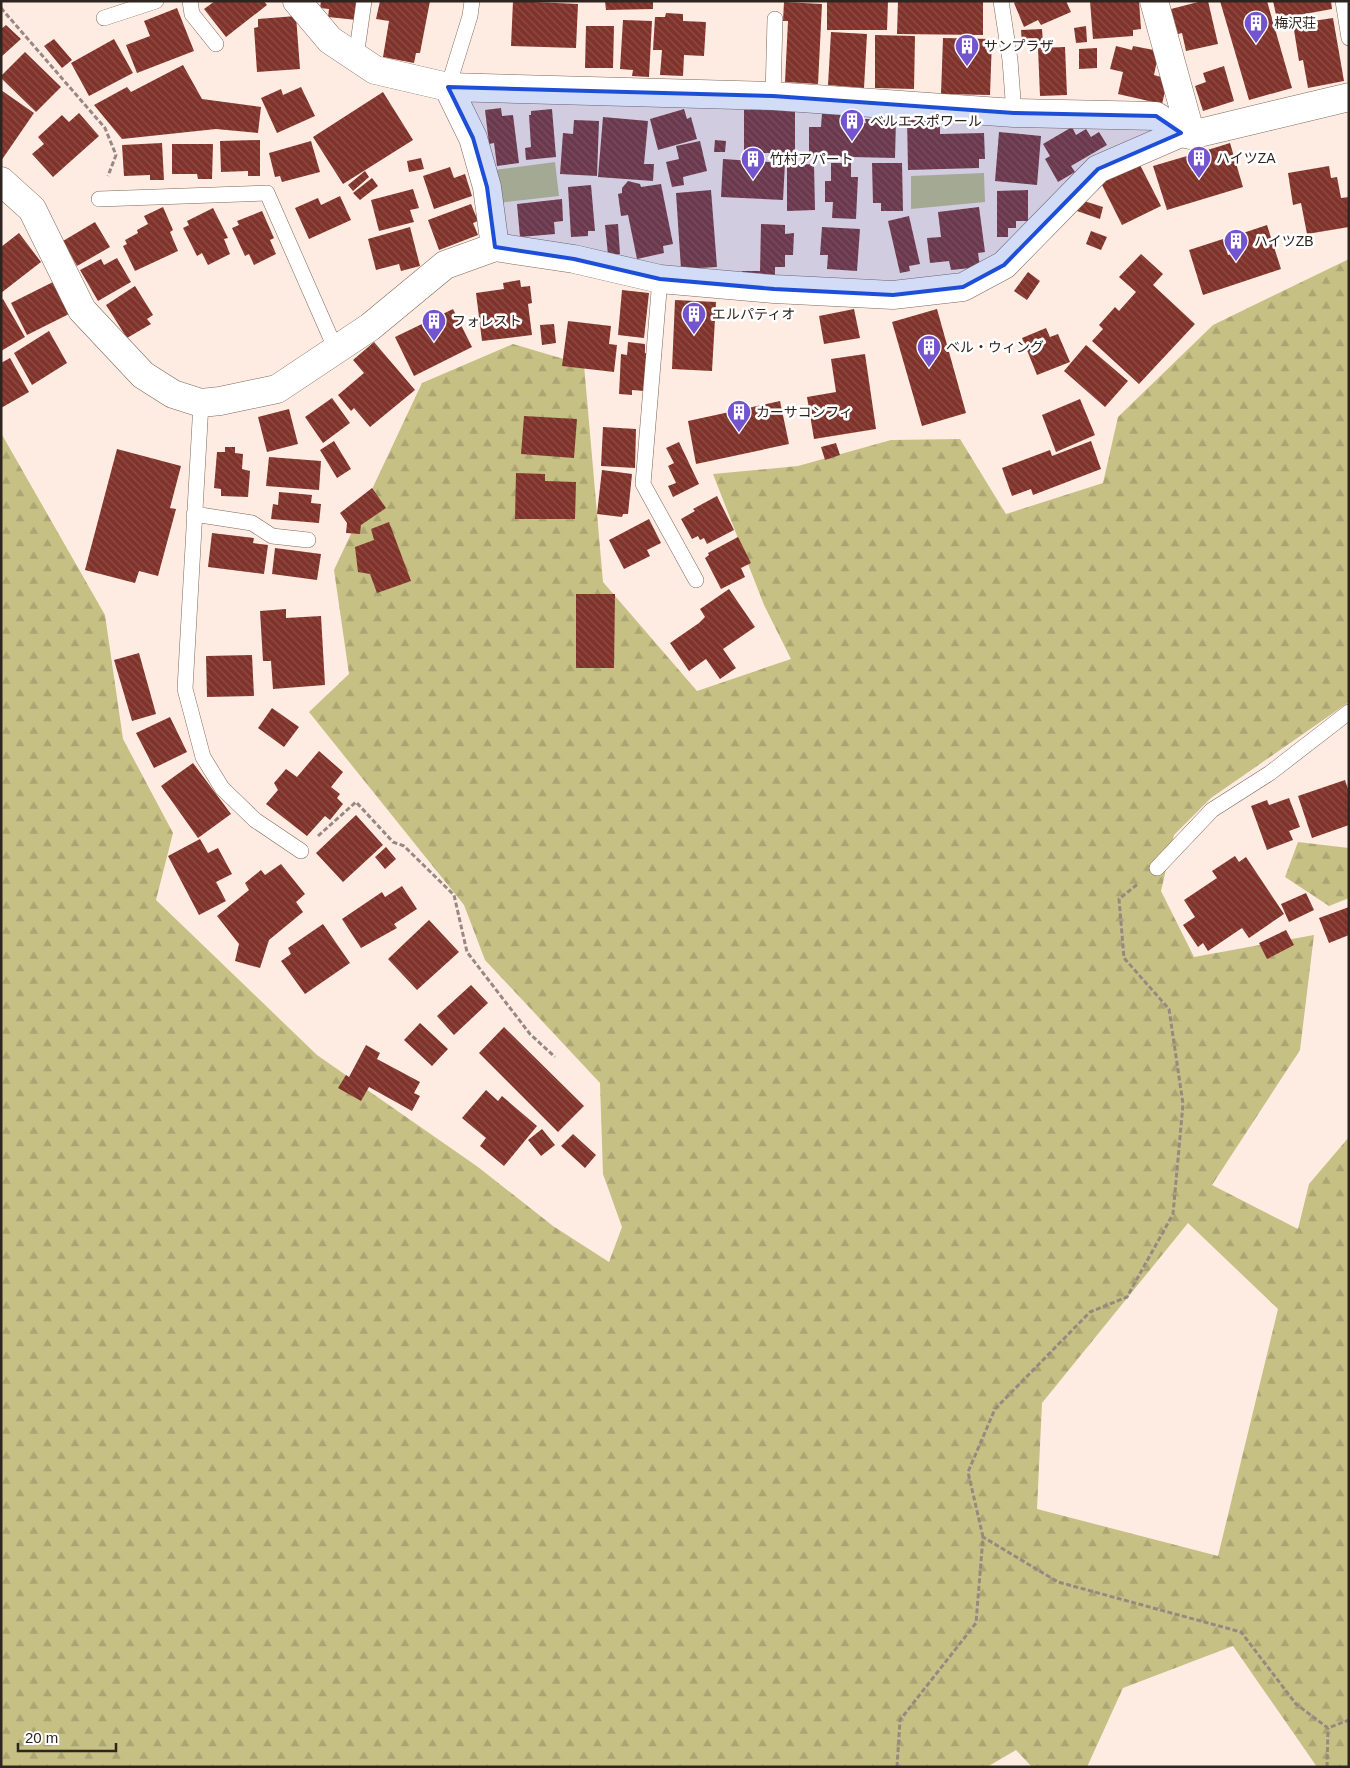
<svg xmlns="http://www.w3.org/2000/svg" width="1350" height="1768" font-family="Helvetica,'Noto Sans JP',sans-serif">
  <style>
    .grass { fill: #c6c084 }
    .forest { fill: url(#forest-firs); fill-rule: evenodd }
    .building { fill: url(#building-back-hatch) }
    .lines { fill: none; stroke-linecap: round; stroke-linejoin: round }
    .lane-casing { stroke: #7f6758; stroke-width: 16 }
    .street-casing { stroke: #7f6758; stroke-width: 29 }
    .path { stroke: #978981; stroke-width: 3; stroke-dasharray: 5 2.5; stroke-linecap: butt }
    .lane { stroke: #fff; stroke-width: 15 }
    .street { stroke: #fff; stroke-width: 28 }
    .marked { fill: #1d4ed8; fill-opacity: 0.2; stroke: #1d4ed8; stroke-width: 4; stroke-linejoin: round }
    .labels { text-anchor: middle; stroke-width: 5; stroke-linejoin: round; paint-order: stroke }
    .poi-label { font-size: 14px; fill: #2f251f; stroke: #fff; text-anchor: start }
  </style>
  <defs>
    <pattern id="forest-firs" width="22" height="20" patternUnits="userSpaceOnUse" patternTransform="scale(1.25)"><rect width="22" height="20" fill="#c6c084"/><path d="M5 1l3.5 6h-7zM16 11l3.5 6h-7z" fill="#aaa572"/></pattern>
    <pattern id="building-back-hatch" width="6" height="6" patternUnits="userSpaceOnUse" patternTransform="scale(1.25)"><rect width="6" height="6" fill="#80332a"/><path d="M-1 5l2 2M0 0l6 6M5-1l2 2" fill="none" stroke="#8d4f47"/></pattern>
  </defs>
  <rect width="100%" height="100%" fill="#feece2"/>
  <path class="grass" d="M555,162L559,196L498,203L494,170Z
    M984,173L985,202L911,209V176Z"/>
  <path class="forest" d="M1349,259V702L1211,798L1174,835L1161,891L1194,957L1314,935L1300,1050L1212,1185L1298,1229L1309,1184L1349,1137V1767H1317L1233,1646L1123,1688L1087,1767H1032L1016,1750L987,1767H1V433L105,615L123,739L173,833L156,900L317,1055L478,1167L553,1226L609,1262L622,1227L603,1174L600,1083L485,960L464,905L309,712L349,674L334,570L422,383L513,344L584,365L603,582L697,691L791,659L764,605L713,474L798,466L891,440L960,439L1006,514L1103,483L1118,417L1213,325ZM1188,1223L1278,1309L1218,1556L1037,1509L1042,1403Z
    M1298,842L1349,848V898L1329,906L1285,877Z"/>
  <path class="building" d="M215,1H264L267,5L226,37L204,9Z
    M321,1H360L357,20L328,17L329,9L320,8Z
    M380,1H430L420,53H416L414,63L383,57L389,21L376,19Z
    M513,1L578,4L576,48L511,46Z
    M605,1H653V9L606,10Z
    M827,1H888L887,30H827Z
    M898,1H983V35L897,34Z
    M1016,1H1066L1071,12L1041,25L1038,20L1024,27L1014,3Z
    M1090,1H1139L1141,29L1133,30V36L1093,39Z
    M1202,1H1208L1218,44L1186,51L1182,33L1178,34L1171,9Z
    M1220,1H1267L1292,88L1249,100Z
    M1273,1H1331L1332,9L1277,19Z
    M784,2L822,4L818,84L785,82L788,21H783Z
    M177,8L194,51L137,73L126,45L150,36L144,21Z
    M666,13L683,14V21L706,22L704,56L684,55L683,76L660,75L662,50H653L655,17H665Z
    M296,16L300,69L257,72L254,28L258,27V19Z
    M1333,18L1344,81L1308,88L1303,60L1299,61L1293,24Z
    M623,20L652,21L649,77L632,76L633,70L620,69Z
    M6,25L21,39L1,57V29Z
    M586,26H614L613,68H585Z
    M1086,26L1087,42L1076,43L1074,28Z
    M1042,29L1043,43H1022L1021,30Z
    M831,32L867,34L864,88L828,85Z
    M875,35L915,36L914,89L875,88Z
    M943,38L992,39L990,95L941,94Z
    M54,39L72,60L62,68L44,46Z
    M114,39L133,73L89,96L71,63Z
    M1116,46L1132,50L1133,46L1159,51L1154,75L1168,79L1162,104L1118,94L1123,72L1110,69Z
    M1065,47L1067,95L1040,96L1038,48Z
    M1097,48V68L1079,69V49Z
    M25,52L61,87L36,112L1,78V76Z
    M183,65L202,99L261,107L258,133L216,129L122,139L94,105L127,87L131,92Z
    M1224,66L1234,101L1203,111L1195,86L1206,82L1203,73Z
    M301,87L315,116L277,133L261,98L281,89L283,95Z
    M1,90L34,113L1,161Z
    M383,92L413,140L343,184L313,137Z
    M501,108L502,116L513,115L519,163L497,166L494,143L489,144L485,110Z
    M552,109L556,157L526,160L525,148L531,147L529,115H531V111Z
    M684,109L687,119L691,117L697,139L658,150L650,119Z
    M744,110H795V153H744Z
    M79,113L99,136L53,177L32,154L44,144L38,137L62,115L69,122Z
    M822,113L856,114L855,122L866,123L865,119H896L895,158L809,156V127H821Z
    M940,116V134L984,133L985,159H979V168L908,170L907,117Z
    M603,117L648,121L644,164H654L653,181L598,177Z
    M574,120L599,121L597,176L560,174L563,133L573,134Z
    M1072,127L1076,135L1086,129L1091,137L1099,132L1107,145L1071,166L1075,172L1058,182L1045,159L1050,156L1043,144Z
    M999,132L1041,136L1037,185L995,181Z
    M260,140V176H248V171L221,172L220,141Z
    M715,140L726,141L725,152H714Z
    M311,141L320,172L282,182L280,176L275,177L269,153Z
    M700,141L707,171L683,177L684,185L672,187L666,162L679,159L676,146Z
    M162,143L164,180H150V175L124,176L122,145Z
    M1230,143L1243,187L1167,210L1153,166L1187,156L1192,171L1203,168L1198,153Z
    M172,144H213L212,179H198L197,174H172Z
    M421,158L424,169L409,172L407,161Z
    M723,159L785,163L783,200L721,197Z
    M1138,161L1161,206L1122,225L1100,181Z
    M831,163H851V177H858L856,219L832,218L833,202H825V181H831Z
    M872,163H902L903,211H881V203H873Z
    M814,164L815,210L787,211V165Z
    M1329,166L1331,178L1337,177L1341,198L1349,197V227L1307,234L1301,203L1293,205L1288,173Z
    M450,167L454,178L465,174L472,196L434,209L423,176Z
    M365,171L369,177L353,191L348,185Z
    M372,178L378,186L360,200L353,193Z
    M628,181L640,184L641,187L661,184L673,244L663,246L664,253L637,259L628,215L621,216L618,194L622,193V188Z
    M591,185L595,231H588V236L571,237L568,187Z
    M413,189L419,208L410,210L414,222L379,231L371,200Z
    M711,190L717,267L681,269L676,193Z
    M1028,190V221H1016V228H1008V237H997V191Z
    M340,196L351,220L309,239L295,208L318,198L321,205Z
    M562,199L563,221L554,222L555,234L520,237L517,204Z
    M1081,200L1103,207L1100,219L1077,211Z
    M471,204L478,221L473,223L478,235L439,250L428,220Z
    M163,207L173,230L170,232L178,251L135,271L123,246L127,244L125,240L138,233L137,230L148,224L144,216Z
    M979,207L985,252L978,253L980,267L951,270L949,261L930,263L927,238L941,237L938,212Z
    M213,208L228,238L224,239L230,254L208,265L202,253L197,256L183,228L189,225L187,221Z
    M262,211L274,238L270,240L276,254L254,265L249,254L245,256L232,228L239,225L237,221Z
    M909,216L920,264L909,266L910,271L900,273L888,221Z
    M95,222L110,247L77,266L63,241Z
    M618,224L620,254L608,255L605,225Z
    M761,224L785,225V234L794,233L793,255H785V267H775V279H741L742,271H760Z
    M1267,225L1281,269L1203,295L1189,250L1223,239L1228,255L1238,252L1234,236Z
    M410,227L420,266L401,271L399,264L376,270L368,239Z
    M822,227L860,229L857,271L827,269L828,255H820Z
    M1091,231L1107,237L1101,250L1086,244Z
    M19,233L41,262L1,293V247Z
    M1141,254L1163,274L1153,285L1195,324L1139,384L1092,341L1103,329L1099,325L1115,307L1119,311L1136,292L1119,277Z
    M117,258L131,282L98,301L80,270L101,259L104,265Z
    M1028,272L1040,281L1027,300L1014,291Z
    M520,280L521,287L530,286L532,303L528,304L532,335L482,341L476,293L504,289L503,283Z
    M55,281L71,313L27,335L11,303Z
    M135,286L153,315L147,319L151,324L127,338L106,305Z
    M622,290L649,293L644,338L618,335Z
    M3,299L25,337L1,351V300Z
    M675,300L716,302L712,371L672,369Z
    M453,309L472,347L414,376L395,337Z
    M854,309L860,338L824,344L819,316Z
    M937,309L966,413L922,426L892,322Z
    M568,321L611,326L609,344L617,345L614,372L562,366Z
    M554,324L556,343L542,345L540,325Z
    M1046,328L1050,337L1058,334L1070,362L1037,375L1022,338Z
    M49,331L67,363L32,385L14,353Z
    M374,342L415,390L370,427L354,408L351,411L338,395L364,373L353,360Z
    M628,342L645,344V353H647L644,391L632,390V395L619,394L621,354L627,355Z
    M1086,345L1128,381L1105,407L1064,371Z
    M865,354L876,429L814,439L807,397L836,392L831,359Z
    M10,358L29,392L1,408V363Z
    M332,398L350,423L323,443L305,417Z
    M1080,399L1095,435L1056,452L1042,415Z
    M780,401L789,444L696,464L688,421Z
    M289,409L298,444L267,452L258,417Z
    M524,416L577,419L574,458L521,454Z
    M603,427L636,429L635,468L601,466Z
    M334,441L351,469L337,478L320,450Z
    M1091,441L1101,469L1033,495L1031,489L1012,496L1002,468L1050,450L1052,456Z
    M679,442L699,484L673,497L668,486L676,483L668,466L674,463L666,448Z
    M836,443L840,455L825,460L821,447Z
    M225,447H235V453L243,454L242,469L250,471L248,497L221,496V489L214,488L217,452H225Z
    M117,449L181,466L170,508L176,509L158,576L139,571L135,583L85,570Z
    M269,457L321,461L319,490L266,486Z
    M602,470L632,474L628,514H623L622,517L597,514Z
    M516,473L545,474V481L576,482L575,519H515Z
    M372,488L386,508L361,525L360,534L346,533L347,523L340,513Z
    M279,492L312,495L311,503L321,504L319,523L271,519L273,504L278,505Z
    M717,496L734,530L707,544L704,538L700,540L698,536L692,539L681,519L695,511L693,509Z
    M649,519L661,543L647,550L650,556L624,569L609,540Z
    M389,522L411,581L377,593L370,574L358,572L355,547L374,540L371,529Z
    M212,533L254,538L253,543L268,545L264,574L208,567Z
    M738,537L751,563L741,568L745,577L721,589L705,558L709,555L708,553Z
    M275,548L321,554L317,580L272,574Z
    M729,589L755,627L723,649L736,668L720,679L706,659L689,671L670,643L699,623L705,617L700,609Z
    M576,594H615L614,668H576Z
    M286,609V618L321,616L325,685L273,689L271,661H263L260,611Z
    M139,653L156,714L132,721L114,660Z
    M252,655L254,696L207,697L206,656Z
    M272,708L299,727L284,747L258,728Z
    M170,717L187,752L154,768L136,733Z
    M319,751L343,772L331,787L340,794L337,798L343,804L330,820L325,816L307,836L266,804L278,790L274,783L286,769L297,777Z
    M193,763L231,814L198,838L161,786Z
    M1345,780L1349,792V825L1312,838L1298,796Z
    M1289,798L1300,827L1289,831L1293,840L1267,850L1251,806L1267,800L1269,805Z
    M356,815L383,845L343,882L316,853Z
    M200,839L208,853L218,848L232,874L216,882L226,901L199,915L168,856Z
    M386,847L396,859L385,869L375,857Z
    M1235,856L1239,862L1246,857L1284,914L1249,938L1242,928L1208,951L1203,943L1198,947L1183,925L1195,917L1184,900L1217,878L1212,871Z
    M281,864L305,894L296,902L303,912L269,940L260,968L235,961L239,944L217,916L249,890L245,883L261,870L265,875Z
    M402,886L417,909L394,924L397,928L361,948L342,919L382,892L385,897Z
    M1306,893L1314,910L1289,922L1281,904Z
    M1349,907V935L1329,943L1319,918Z
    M429,920L459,952L417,990L388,959Z
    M323,924L350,963L305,994L281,961L291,954L288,948Z
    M1286,930L1294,945L1267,959L1259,943Z
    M471,985L488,1003L454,1035L437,1016Z
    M420,1023L448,1049L432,1066L404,1040Z
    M504,1027L584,1106L558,1132L479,1053Z
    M366,1045L380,1053L377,1059L420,1082L414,1093L420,1096L412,1111L369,1087L361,1101L338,1088L346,1075L349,1077Z
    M486,1090L498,1101L502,1096L537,1126L504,1166L480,1146L486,1138L462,1118Z
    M542,1129L555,1145L541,1156L528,1140Z
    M573,1134L596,1155L585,1168L561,1146Z"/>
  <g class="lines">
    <defs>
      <path id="lane" d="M190,1L192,14L216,44
        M1001,1L1010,60L1014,113
        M1343,1L1349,38
        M104,18L156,1
        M356,57L364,1
        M448,87L470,16L472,1
        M773,96L775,19
        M99,199L267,193L336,350
        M660,279L643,484L696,580
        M201,403L185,689L203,757L222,788L255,820L301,851
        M194,514L252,523L272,536L308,540
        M1157,868L1212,810L1270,773L1349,712"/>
      <path id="street" d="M297,1L330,40L375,70L448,87L773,96L1014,113L1156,116L1181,133L1191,135L1349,97
        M1154,1L1191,135
        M448,87L473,138L487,187L495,247
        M1,181L32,209L82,310L143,375L173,394L201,403L220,401L277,389L370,327L445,265L495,247L574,259L660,279L774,289L893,295L963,287L1004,265L1098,169L1181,133"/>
    </defs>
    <use href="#lane" class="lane-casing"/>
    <use href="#street" class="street-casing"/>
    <path class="path" d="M1,8L105,128L116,155L108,176
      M318,836L356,802L393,842L404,846L454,895L467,952L530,1034L555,1057
      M983,1537L968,1472L995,1409L1090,1312L1127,1297L1173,1214L1183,1104L1169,1009L1124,958L1119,899L1139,883
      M897,1767L900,1720L976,1623L983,1537L1058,1582L1241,1632L1296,1704L1328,1728L1349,1720
      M1327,1767L1328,1728"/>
    <use href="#lane" class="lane"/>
    <use href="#street" class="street"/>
  </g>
  <path class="marked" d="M448,87L773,96L1014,113L1156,116L1181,133L1098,169L1004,265L963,287L893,295L774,289L660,279L574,259L495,247L487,187L473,138Z"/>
  <defs>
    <symbol id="building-pin" viewBox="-11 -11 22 30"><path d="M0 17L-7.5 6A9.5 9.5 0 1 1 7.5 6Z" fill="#7454ce" stroke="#fff"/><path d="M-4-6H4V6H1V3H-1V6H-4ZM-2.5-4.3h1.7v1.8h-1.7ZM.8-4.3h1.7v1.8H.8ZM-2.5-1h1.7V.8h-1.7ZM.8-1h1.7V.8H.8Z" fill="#fff"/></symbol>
  </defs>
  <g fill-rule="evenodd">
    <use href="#building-pin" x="1242" y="9" width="28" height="38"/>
    <use href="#building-pin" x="953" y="32" width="28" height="38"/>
    <use href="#building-pin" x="838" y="107" width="28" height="38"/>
    <use href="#building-pin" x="1185" y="144" width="28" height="38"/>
    <use href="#building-pin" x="739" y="145" width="28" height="38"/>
    <use href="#building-pin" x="1222" y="227" width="28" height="38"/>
    <use href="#building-pin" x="680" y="300" width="28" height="38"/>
    <use href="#building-pin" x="420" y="307" width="28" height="38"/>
    <use href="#building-pin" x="915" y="333" width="28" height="38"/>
    <use href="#building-pin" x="725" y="398" width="28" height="38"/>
  </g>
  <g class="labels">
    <g class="poi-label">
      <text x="1274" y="28">梅沢荘</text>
      <text x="984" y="51">サンプラザ</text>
      <text x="870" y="126">ベルエスポワール</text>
      <text x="1216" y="163">ハイツZA</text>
      <text x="770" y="164">竹村アパート</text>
      <text x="1254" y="246">ハイツZB</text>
      <text x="712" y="319">エルパティオ</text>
      <text x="452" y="326">フォレスト</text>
      <text x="946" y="352">ベル・ウィング</text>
      <text x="756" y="417">カーサコンフィ</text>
    </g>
  </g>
  <rect width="1350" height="1768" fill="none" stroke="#2f251f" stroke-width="5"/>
  <path d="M18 1743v8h98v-8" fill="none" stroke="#2f251f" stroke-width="2.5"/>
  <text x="25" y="1743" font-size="15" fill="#2f251f" stroke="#ffffff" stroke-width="4" paint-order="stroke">20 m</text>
</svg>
